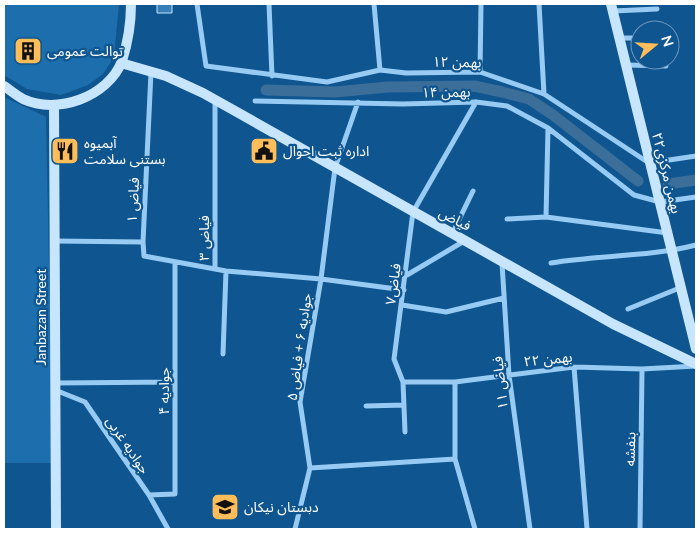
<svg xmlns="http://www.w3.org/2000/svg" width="700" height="533" font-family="Lato,'Noto Sans Arabic',sans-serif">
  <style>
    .green { fill: #1d6ead }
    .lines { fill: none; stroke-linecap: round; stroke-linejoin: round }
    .canal { stroke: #3b6e99; stroke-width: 11 }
    .building { fill: #377fb9; stroke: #bfe3fe }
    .street { stroke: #98cbf3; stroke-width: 5 }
    .secondary { stroke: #c7e5fd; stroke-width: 10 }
    .labels { text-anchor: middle; stroke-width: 4.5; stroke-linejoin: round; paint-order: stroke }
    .poi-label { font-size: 14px; fill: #fff; stroke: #0f558f; text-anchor: start }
    .street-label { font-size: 14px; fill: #fff; stroke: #0f558f }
  </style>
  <rect width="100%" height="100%" fill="#0f558f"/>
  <path class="green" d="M4,4H119L114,57L103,74L88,85L61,95L27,89L4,75Z
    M4,97L46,117L53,463H4Z"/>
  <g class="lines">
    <path class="canal" d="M266,90L335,92L388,87L474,86L502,92L529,99L553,115L638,181
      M668,184L696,180"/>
  </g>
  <path class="building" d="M157,4H172V13H157Z
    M22,44H34L33,58L22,57Z"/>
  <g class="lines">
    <path class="street" d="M197,4L206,66L327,82L380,70L406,73L480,72L544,94L649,163L696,156
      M269,4L272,76
      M374,4L380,70
      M539,4L544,94
      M613,11L657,9
      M620,38H640
      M627,65L666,66
      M151,72L143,242L144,256L226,271L321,279L404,290
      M480,72L481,4
      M255,101L403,104L476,102L507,106L548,128L634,195L660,202L696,197
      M546,217L548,128
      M507,219L546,217L668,233
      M452,234L473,191
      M54,241L143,242
      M502,263L509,375L530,529
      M551,263C599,255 649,257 696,245
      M215,269V101
      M407,275L466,240
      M402,305L446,312L504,298
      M628,309L682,287
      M223,354L226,271
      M574,367L587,529
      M403,382H455L574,367L642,369L696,366
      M455,382V459L475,529
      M55,383L175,382
      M55,390L85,402L149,495L168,529
      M366,406L404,405
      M405,432L403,382L394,359L413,212L476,102
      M310,468L455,459
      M149,495L175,494V262
      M295,529L310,468L300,402L321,279L335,168L358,102
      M640,529L642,369"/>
    <path class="secondary" d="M611,4L696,349
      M121,63L166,76L203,93L613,324L696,364
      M4,86C10,90 16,95 23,99C57,115 108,97 122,61C128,42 131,23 131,4
      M54,105L56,529"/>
  </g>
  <defs>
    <symbol id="building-square" viewBox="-11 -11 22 22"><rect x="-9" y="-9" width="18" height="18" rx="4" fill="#ffbd5a" stroke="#0f558f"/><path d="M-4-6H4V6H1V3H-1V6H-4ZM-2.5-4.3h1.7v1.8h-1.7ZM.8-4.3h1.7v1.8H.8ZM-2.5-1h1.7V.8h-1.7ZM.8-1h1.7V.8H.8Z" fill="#111"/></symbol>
    <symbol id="restaurant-square" viewBox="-11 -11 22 22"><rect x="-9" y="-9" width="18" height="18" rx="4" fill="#ffbd5a" stroke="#0f558f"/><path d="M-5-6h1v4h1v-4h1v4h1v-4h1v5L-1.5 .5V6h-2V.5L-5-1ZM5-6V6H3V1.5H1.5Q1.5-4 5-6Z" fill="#111"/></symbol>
    <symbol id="civic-square" viewBox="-11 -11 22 22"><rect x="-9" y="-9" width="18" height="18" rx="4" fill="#ffbd5a" stroke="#0f558f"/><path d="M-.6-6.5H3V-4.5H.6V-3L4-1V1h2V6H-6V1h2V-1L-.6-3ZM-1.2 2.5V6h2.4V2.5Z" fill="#111"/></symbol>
    <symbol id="school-square" viewBox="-11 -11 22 22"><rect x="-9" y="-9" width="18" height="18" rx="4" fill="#ffbd5a" stroke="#0f558f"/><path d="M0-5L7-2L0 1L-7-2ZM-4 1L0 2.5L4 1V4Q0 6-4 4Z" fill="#111"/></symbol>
  </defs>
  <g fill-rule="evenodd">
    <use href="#building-square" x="12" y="35" width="32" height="32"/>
    <use href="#restaurant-square" x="49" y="135" width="32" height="32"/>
    <use href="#civic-square" x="248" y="135" width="32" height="32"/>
    <use href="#school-square" x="209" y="491" width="32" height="32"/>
  </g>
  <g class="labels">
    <g class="poi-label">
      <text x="47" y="56">توالت عمومی</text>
      <text x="84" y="148">آبمیوه<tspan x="84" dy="16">بستنی سلامت</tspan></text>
      <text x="283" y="156">اداره ثبت احوال</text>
      <text x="244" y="512">دبستان نیکان</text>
    </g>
    <g class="street-label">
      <text transform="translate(457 62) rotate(1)" y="5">بهمن ۱۲</text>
      <text transform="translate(446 92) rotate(-1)" y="5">بهمن ۱۴</text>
      <text transform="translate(667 173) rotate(76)" y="5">۲۲بهمن مرکزی</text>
      <text transform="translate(133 200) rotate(-87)" y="5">فیاض ۱</text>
      <text transform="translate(455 219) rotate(27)" y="5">فیاض</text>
      <text transform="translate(204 238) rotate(-90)" y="5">فیاض ۳</text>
      <text transform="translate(393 284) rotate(-82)" y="5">فیاض۷</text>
      <text transform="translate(41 317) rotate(-90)" y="5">Janbazan Street</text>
      <text transform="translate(299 347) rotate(-82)" y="5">جوادیه ۶ + فیاض ۵</text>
      <text transform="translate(548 359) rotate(-6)" y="5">بهمن ۲۲</text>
      <text transform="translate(500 383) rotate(-96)" y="5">فیاض ۱۱</text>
      <text transform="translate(164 391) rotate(-90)" y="5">جوادیه ۴</text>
      <text transform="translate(128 445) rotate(56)" y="5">جوادیه غربی</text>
      <text transform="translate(630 449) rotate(-89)" y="5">بنفشه</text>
    </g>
  </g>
  <rect width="700" height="533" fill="none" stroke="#ffffff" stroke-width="10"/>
  <g transform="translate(655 45) rotate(72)"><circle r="24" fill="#0f558f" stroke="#6f99bc"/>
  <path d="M0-4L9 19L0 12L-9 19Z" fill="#ffbd5a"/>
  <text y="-8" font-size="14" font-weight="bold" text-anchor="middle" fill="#ffffff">N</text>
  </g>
</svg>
